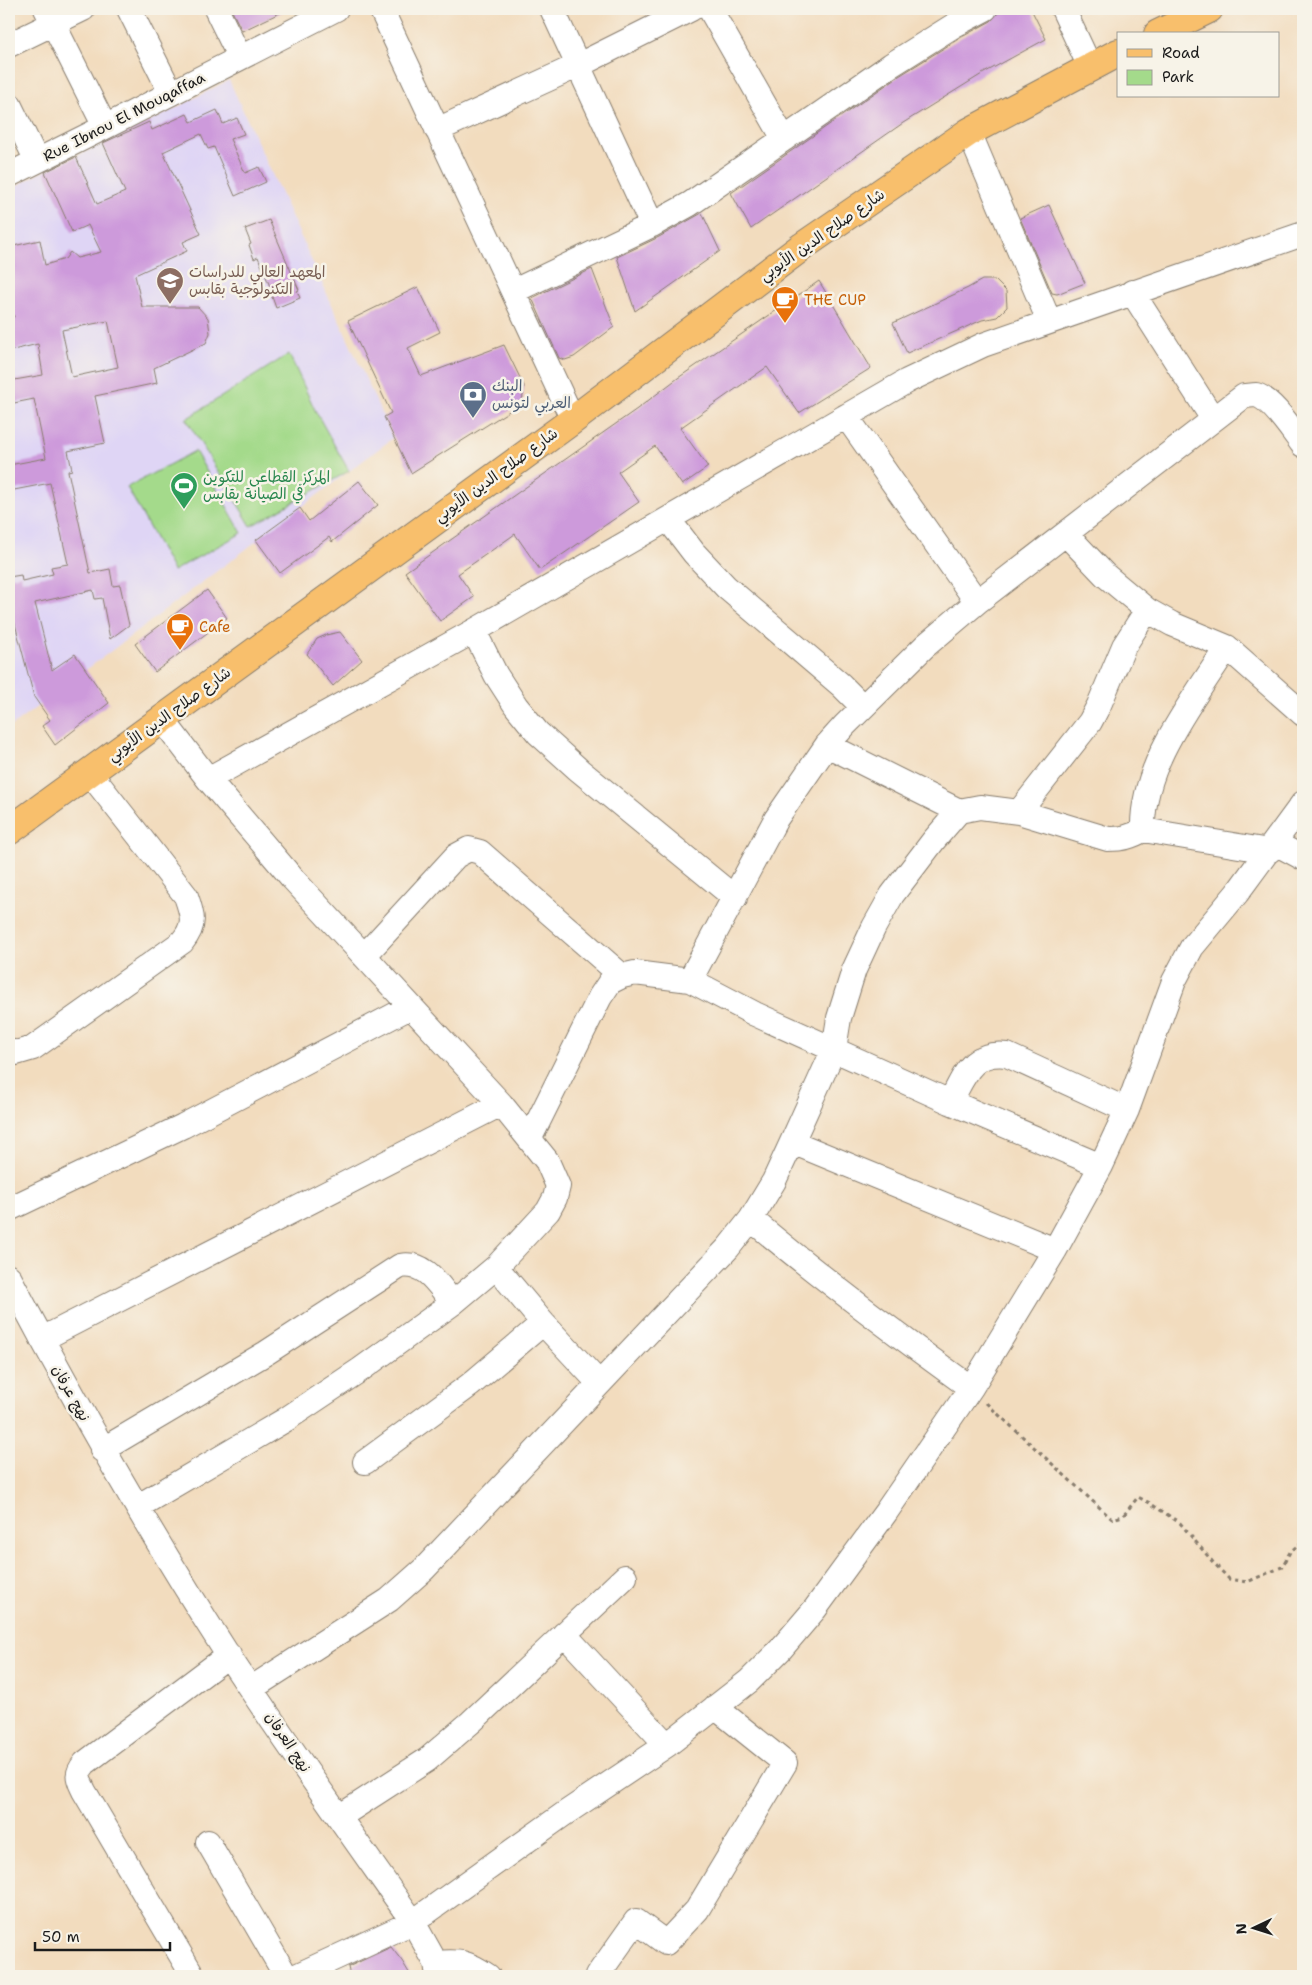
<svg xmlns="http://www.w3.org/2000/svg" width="1312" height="1985" font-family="'Shantell Sans','Playpen Sans Arabic',sans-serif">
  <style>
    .built { fill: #dfd5f5 }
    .green { fill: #a4da8b; stroke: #607b54 }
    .building { fill: #cd9adb; fill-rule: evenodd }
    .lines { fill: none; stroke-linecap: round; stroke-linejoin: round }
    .minor-casing { stroke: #877c6d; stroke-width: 26 }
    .major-casing { stroke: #877c6d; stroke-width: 30 }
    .path { stroke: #877c6d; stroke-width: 3; stroke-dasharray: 4 4; stroke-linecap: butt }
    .minor { stroke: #fff; stroke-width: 24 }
    .major { stroke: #f8bf6c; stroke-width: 28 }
    .labels { text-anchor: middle; stroke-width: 5; stroke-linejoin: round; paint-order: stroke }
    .street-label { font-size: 15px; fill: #1c1c1c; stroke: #f7f3e8 }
    .education-label { font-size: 15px; fill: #785e54; stroke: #f7f3e8; text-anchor: start }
    .food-label { font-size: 15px; fill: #c56008; stroke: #f7f3e8; text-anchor: start }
    .service-label { font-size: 15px; fill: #4e5e75; stroke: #f7f3e8; text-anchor: start }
    .leisure-label { font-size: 15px; fill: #27864d; stroke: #f7f3e8; text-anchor: start }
  </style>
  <rect width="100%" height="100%" fill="#f7f3e8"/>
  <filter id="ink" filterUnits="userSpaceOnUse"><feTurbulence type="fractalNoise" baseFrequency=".02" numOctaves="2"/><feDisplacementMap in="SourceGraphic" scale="10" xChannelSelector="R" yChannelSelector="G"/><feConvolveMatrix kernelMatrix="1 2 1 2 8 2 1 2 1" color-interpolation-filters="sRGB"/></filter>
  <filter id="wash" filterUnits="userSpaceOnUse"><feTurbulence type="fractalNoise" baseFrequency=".0096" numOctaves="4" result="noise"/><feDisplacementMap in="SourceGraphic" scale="20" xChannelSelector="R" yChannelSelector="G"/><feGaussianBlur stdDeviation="1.12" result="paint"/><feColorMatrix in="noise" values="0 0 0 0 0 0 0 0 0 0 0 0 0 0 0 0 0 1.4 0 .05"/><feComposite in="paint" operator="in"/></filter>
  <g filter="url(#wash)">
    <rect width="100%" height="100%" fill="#f2dcbe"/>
    <path class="built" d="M229,80L393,438L9,728V190L40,173L149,122Z"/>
    <path class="green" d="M289,354L316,412L349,471L251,526L186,419Z
      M195,451L242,533L173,571L127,487Z"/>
    <g id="blocks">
      <path class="building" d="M231,9H288L242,31Z
        M1006,9H1031L1046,39L982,74L903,123L751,229L731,193L899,76L960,38L991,21L998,13Z
        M217,110L223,124L237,118L244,134L230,139L245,173L259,167L266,182L235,196L214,147L208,149L201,134L163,152L201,234L183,242L187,251L135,275L142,307H198L208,318L210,333L206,343L154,368L157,383L95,396L105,443L68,451L72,470L68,471L90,573L110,569L113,586L120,585L129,625L110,639L102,598L95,599L93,590L35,603L52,670L75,654L109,703L55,745L42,726L50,720L34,697L14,620L9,621V577L21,575L22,581L53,574L51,567L68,564L50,483L9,491V465L46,458L34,399L9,404V381L43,375L38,344L9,351V319L14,317L9,294V247L40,240L45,265L65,259L70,252L77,258L101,252L88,225L72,232L45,172L76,157L97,204L125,192L103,143L149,122L152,130L187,114L191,122ZM108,321L118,367L72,377L62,330Z
        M1049,205L1085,283L1057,294L1052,293L1020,218Z
        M702,213L720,251L635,311L617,257L659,237Z
        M269,220L299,290L297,291L300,298L276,308L271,294H273L258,257L254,259L249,245L251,244L245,229Z
        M592,269L614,327L574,357L565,360L559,358L532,298Z
        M982,280H995L1006,291L1007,307L997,317L982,320L907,353L893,323L968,288Z
        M819,281L871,368L799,413L767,367L680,428L708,467L682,485L655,446L618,472L639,502L540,570L515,534L458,574L474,597L440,621L405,572L637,409L678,378Z
        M418,287L440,332L408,348L421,376L504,345L524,386L522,403L411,473L384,417L391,413L348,321Z
        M359,481L378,505L332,542L329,537L280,573L256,540L300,508L309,521Z
        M207,590L227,618L155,672L135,644Z
        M340,632L362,660L333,686L307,654L317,639L326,635Z
        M391,1947L402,1961L411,1976H350L348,1967Z"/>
    </g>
  </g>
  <g filter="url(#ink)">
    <use href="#blocks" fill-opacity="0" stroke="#877c6d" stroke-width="1"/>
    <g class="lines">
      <defs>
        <path id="minor" d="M46,9L105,127
          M129,9L171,93
          M216,9L240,58
          M381,9L573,420
          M552,9L652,225
          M710,9L784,139
          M1063,9L1090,67
          M9,45L83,9
          M9,104L37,161
          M437,130L579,65L691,9
          M969,132L1049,321
          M9,175L105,127L336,9
          M514,291L652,225L690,204L891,65L953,26L985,9
          M1132,292L1213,419
          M846,416L977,602
          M668,519L694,553L726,587L841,685L863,707
          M1066,534L1105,575L1147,610L1172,624L1227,647L1303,714
          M474,631L496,675L516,706L538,733L579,770L735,898
          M827,745L959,811L980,807L1019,812L1108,839C1122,839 1131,837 1143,830L1269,851
          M208,779L474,631L907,381L983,345L1303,234
          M1019,812L1090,722L1099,705L1124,646L1147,610
          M1143,830C1141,764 1193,701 1227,647
          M1275,843L1303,858
          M364,956L456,856L469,849L480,852L622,976
          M690,980L776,819L827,745L845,725L925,646L977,602L1244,396C1247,396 1252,395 1256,395C1272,399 1293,432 1303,445
          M9,1051L16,1053L33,1048L182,942C196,925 193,916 186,896L89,772
          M950,1102C965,1075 971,1051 1007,1055L1127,1110
          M530,1138L600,997L610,982L622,976L635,973L690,980L755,1014L950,1102L1101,1166
          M792,1142L1055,1250
          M9,1209L183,1126L410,1007
          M751,1219C822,1279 896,1334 971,1388
          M496,1267L543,1323L599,1383
          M9,1277C77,1406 149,1532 228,1655C287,1745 351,1834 413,1922L436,1963L438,1976
          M42,1339L501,1104
          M102,1450L266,1353L400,1266C426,1261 438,1285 453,1303
          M365,1462L470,1385L543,1323
          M137,1507L285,1420L360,1370L453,1303L496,1267L548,1211L555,1198L558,1186L547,1161L501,1104L293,879L208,779L162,719
          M564,1634L667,1745
          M252,1688L389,1600L424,1569L728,1248L751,1219L774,1181L792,1142L834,1049L839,1018L854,970L874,927L892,895L934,840L959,811
          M339,1817L427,1760L471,1722L625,1577
          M208,1842L286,1976
          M436,1963C461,1961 467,1962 488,1976
          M193,1976L84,1791C78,1778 75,1775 85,1763L229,1655
          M296,1976L413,1922L564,1814L667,1745L749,1681L780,1650L815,1609L886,1512L971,1388L1055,1250L1101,1166L1127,1110L1174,981L1192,947L1237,893L1303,803
          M597,1976L636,1921L666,1943L697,1910L785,1763L715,1707"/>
        <path id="major" d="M1158,34L1209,9
          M9,831L573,420L803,246L969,132L1118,53"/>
      </defs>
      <use href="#minor" class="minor-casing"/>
      <use href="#major" class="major-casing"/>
      <path class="path" d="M986,1403L1112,1519L1123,1516L1138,1497L1148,1502L1180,1523L1212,1561L1229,1579L1247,1582L1282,1567L1290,1552L1303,1541"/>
      <use href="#minor" class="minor"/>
      <use href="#major" class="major"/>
    </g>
  </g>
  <defs>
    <symbol id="university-pin" viewBox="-11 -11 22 30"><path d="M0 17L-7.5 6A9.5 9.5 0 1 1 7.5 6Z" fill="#8d6e63" stroke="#f7f3e8"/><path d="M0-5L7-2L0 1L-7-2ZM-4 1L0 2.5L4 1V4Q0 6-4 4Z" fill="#fff"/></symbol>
    <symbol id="cafe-pin" viewBox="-11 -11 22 30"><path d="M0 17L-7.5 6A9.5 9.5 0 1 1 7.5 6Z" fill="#e8710a" stroke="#f7f3e8"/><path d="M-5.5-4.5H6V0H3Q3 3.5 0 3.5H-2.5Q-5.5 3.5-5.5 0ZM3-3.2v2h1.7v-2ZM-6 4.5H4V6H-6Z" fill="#fff"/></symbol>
    <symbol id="bank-pin" viewBox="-11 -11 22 30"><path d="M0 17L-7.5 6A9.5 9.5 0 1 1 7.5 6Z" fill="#5c6f8a" stroke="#f7f3e8"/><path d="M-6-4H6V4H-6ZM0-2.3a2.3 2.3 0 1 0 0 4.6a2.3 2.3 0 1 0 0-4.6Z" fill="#fff"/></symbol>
    <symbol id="stadium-pin" viewBox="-11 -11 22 30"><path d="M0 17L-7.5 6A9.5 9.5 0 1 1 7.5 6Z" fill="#2e9e5b" stroke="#f7f3e8"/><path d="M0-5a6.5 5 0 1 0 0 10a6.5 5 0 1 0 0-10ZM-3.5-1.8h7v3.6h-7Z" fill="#fff"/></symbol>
  </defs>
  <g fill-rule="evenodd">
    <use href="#university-pin" x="154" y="265" width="32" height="43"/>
    <use href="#cafe-pin" x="769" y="284" width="32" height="43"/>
    <use href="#bank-pin" x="457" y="379" width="32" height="43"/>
    <use href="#stadium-pin" x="168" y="470" width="32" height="43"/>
    <use href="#cafe-pin" x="164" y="611" width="32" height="43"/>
  </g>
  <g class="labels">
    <g class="street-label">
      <text transform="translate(124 117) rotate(-27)" y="5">Rue Ibnou El Mouqaffaa</text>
      <text transform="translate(822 235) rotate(-35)" y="5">شارع صلاح الدين الأيوبي</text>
      <text transform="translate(496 475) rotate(-36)" y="5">شارع صلاح الدين الأيوبي</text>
      <text transform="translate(169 714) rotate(-36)" y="5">شارع صلاح الدين الأيوبي</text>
      <text transform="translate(71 1393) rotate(61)" y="5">نهج عرفان</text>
      <text transform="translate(288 1742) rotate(56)" y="5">نهج العرفان</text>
    </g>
    <g class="education-label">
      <text x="189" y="277">المعهد العالي للدراسات<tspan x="189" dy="17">التكنولوجية بقابس</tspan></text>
    </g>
    <g class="food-label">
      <text x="804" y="305">THE CUP</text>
      <text x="199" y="632">Cafe</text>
    </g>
    <g class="service-label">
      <text x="492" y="391">البنك<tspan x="492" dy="17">العربي لتونس</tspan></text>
    </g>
    <g class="leisure-label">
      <text x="203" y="482">المركز القطاعى للتكوين<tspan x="203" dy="17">في الصيانة بقابس</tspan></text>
    </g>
  </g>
  <rect width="1312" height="1985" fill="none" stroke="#f7f3e8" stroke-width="30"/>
  <rect x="1117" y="32" width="162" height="65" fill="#f7f3e8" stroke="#9f9d96"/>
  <rect x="1127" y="49" width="25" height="8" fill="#f8bf6c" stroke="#9f9d96"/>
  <text x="1162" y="58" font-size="15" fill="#1c1c1c">Road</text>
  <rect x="1127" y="70" width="25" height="15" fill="#a4da8b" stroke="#9f9d96"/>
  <text x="1162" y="82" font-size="15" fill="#1c1c1c">Park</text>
  <g transform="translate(1254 1928) rotate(266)" stroke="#f7f3e8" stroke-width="4" paint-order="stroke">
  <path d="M0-4L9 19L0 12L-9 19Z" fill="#1c1c1c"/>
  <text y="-8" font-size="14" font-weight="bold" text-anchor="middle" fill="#1c1c1c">N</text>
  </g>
  <path d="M35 1942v8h135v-8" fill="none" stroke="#1c1c1c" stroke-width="2.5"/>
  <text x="42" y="1942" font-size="15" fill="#1c1c1c" stroke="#f7f3e8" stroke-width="4" paint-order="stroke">50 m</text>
</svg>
